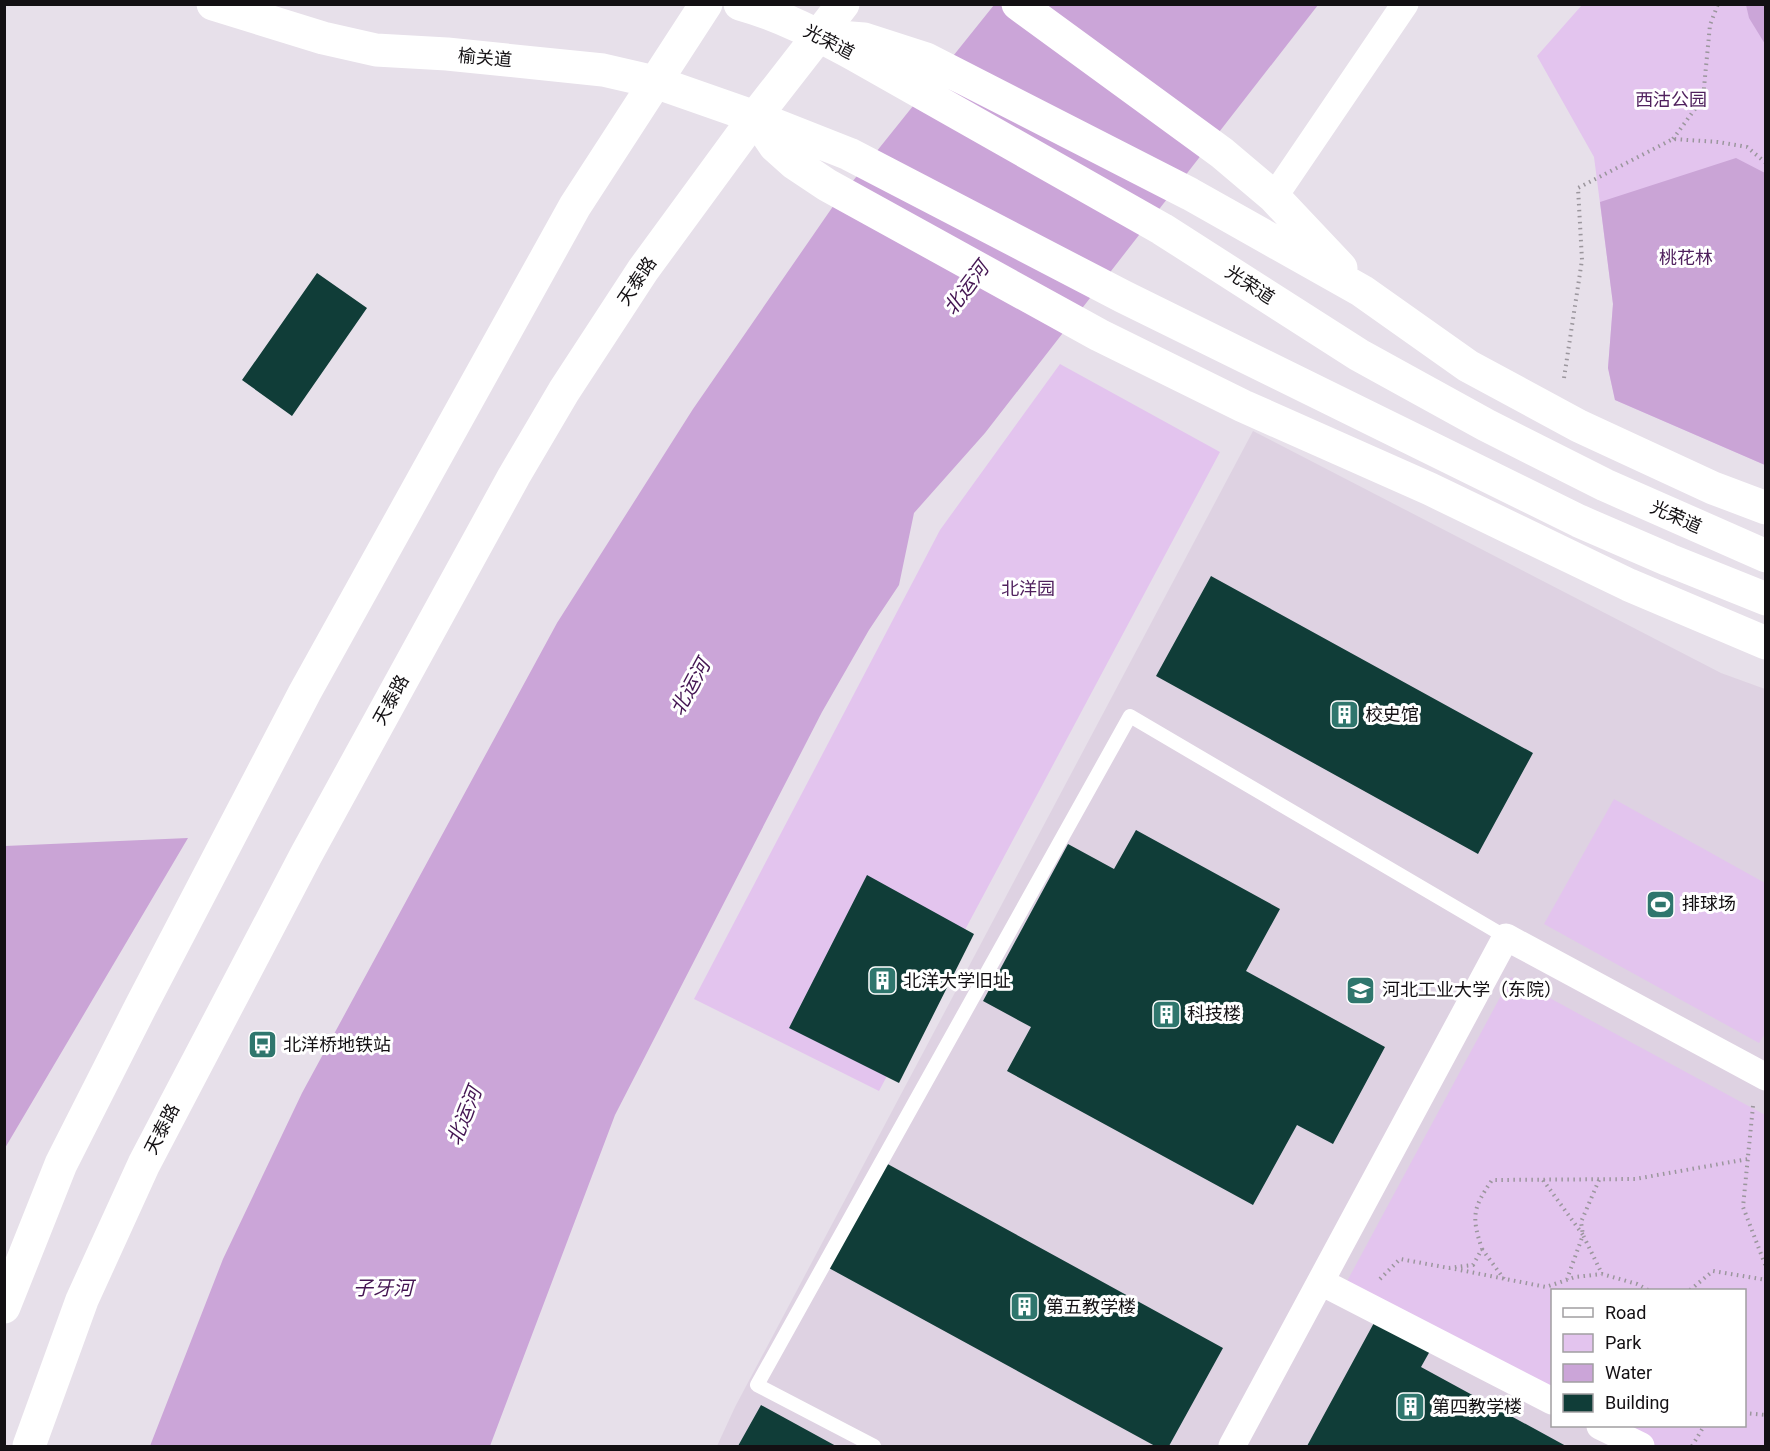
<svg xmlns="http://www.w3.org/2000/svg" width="1770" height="1451" font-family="Roboto,'Noto Sans SC',sans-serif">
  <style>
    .built { fill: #ded2e2; fill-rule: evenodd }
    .green { fill: #e3c4ee }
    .forest { fill: #caa4d6 }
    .water { fill: #cba5d8 }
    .building { fill: #103d38 }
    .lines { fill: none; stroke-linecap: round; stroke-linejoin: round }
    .path { stroke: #9b969d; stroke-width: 4; stroke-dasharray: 1.5 4.5; stroke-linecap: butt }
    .lane { stroke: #fff; stroke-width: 14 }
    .street { stroke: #fff; stroke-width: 27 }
    .secondary { stroke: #fff; stroke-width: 33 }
    .primary { stroke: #fff; stroke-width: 33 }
    .labels { text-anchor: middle; stroke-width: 6; stroke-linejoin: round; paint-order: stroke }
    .street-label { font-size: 18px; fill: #131013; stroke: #fff }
    .park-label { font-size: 18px; fill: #50215e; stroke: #fff }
    .poi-label { font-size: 18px; fill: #131013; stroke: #fff; text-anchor: start }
    .water-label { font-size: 20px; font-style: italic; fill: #441552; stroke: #fff }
  </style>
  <rect width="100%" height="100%" fill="#e7e0ea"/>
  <path class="built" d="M1253,431L1721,673L1765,689V1446H717L735,1407ZM1552,1290H1744V1426H1552Z"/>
  <path class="green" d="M1582,5H1765V465L1615,400L1608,368L1613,304L1594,157L1537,56Z
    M1060,364L1220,452L879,1091L694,999L940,530Z
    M1614,799L1765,883L1766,1032L1759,1043L1544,924Z
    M1511,977L1765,1115V1446H1643L1604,1426H1744V1290H1552V1398L1345,1285Z"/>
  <path class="forest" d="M1736,158L1765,173V465L1615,400L1608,368L1613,304L1600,202Z
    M188,838L5,1148V846Z"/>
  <path class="water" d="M994,5H1318L985,433L914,513L899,585L869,630L822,712L615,1115L490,1446H150L223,1259L302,1093L557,623L693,409L836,202Z
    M1746,5H1765V44L1749,18Z"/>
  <path class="building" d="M317,273L367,308L292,416L242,380Z
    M1211,576L1533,753L1478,854L1156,676Z
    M1136,830L1280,909L1246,971L1385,1047L1333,1144L1297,1125L1253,1205L1007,1071L1031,1027L983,1001L1068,844L1114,869Z
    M867,875L974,934L899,1083L789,1028Z
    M884,1162L1223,1348L1169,1446H1155L827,1267Z
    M1375,1321L1430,1351L1421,1367L1566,1446H1307Z
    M761,1405L836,1446H738Z"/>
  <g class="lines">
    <path class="path" d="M1673,139L1703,98L1710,25L1718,4
      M1564,378L1582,260L1578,188L1673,139L1718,142L1747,147L1766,163
      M1753,1106L1743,1207L1766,1267
      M1543,1180L1583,1235L1567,1279
      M1599,1180L1581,1222L1583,1235L1602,1274
      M1482,1249L1504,1279
      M1455,1269L1546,1287L1575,1277L1602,1274L1637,1284L1648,1290
      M1380,1279L1400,1259L1449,1268L1473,1265L1482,1249C1471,1216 1473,1208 1492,1180L1635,1179L1748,1159
      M1690,1290L1713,1271L1766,1280
      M1744,1413L1766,1415
      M1692,1446L1704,1426"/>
    <path class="lane" d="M874,1446L757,1385L1130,716L1506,937"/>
    <path class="street" d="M1274,197L1405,4
      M1321,1282L1552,1401
      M1600,1426L1641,1446
      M1232,1446L1506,937L1766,1077"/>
    <path class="secondary" d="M213,4L323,38L376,50L447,54L603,70L655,82L755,117L849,154L1124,297L1579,521L1669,560L1766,599
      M740,4C780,15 818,35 855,55L1162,229L1359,355L1486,425L1605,485L1766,556
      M1018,4L1222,153L1274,197L1341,268
      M838,37L864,39L926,59L1190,194L1362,291L1468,366L1579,426L1713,488L1766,508
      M756,118L775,146L794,163L827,185L1099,335L1243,406L1430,489L1629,585L1766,643"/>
    <path class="primary" d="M4,1307L61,1164L141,1006L305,692L575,206L706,4
      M29,1446L82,1300L144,1164L306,855L514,476L564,391L643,270L755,117L843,4"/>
  </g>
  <defs>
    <symbol id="building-square" viewBox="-11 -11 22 22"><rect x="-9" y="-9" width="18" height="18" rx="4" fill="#2f766d" stroke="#fff"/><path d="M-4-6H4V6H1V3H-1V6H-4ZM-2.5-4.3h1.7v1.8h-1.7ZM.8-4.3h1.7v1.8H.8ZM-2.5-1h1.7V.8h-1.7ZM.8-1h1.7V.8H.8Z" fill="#fff"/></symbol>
    <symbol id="stadium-square" viewBox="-11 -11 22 22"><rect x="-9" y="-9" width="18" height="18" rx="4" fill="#2f766d" stroke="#fff"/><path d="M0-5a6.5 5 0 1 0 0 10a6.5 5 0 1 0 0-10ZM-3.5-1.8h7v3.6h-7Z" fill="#fff"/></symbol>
    <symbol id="university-square" viewBox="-11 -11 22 22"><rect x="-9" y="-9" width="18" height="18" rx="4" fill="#2f766d" stroke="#fff"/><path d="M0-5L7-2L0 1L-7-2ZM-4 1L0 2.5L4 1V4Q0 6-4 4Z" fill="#fff"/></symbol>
    <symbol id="bus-square" viewBox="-11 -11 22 22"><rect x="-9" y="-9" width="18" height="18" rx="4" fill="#2f766d" stroke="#fff"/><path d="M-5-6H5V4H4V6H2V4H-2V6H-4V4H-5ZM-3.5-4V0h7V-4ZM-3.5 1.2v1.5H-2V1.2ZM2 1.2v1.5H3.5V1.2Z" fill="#fff"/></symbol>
  </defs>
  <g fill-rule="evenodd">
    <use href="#building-square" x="1328" y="698" width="33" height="33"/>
    <use href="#stadium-square" x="1644" y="888" width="33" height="33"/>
    <use href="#building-square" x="866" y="964" width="33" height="33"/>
    <use href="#university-square" x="1344" y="974" width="33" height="33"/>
    <use href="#building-square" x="1150" y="998" width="33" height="33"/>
    <use href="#bus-square" x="246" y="1028" width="33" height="33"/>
    <use href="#building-square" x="1008" y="1290" width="33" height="33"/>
    <use href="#building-square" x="1394" y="1390" width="33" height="33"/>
  </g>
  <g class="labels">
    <g class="street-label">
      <text transform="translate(829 42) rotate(27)" y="6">光荣道</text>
      <text transform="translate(485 58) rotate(5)" y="6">榆关道</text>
      <text transform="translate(637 281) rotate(-56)" y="6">天泰路</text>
      <text transform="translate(1250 285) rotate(33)" y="6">光荣道</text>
      <text transform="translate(1676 517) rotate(24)" y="6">光荣道</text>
      <text transform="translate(391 700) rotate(-61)" y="6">天泰路</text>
      <text transform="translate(162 1129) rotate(-63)" y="6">天泰路</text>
    </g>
    <g class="park-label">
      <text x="1671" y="106">西沽公园</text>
      <text x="1686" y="264">桃花林</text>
      <text x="1028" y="595">北洋园</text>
    </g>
    <g class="poi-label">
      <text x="1365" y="721">校史馆</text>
      <text x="1682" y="910">排球场</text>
      <text x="903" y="987">北洋大学旧址</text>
      <text x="1382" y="996">河北工业大学（东院）</text>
      <text x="1187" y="1020">科技楼</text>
      <text x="283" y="1051">北洋桥地铁站</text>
      <text x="1046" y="1313">第五教学楼</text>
      <text x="1432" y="1413">第四教学楼</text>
    </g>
    <g class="water-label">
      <text transform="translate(966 288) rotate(-53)" y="7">北运河</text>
      <text transform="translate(690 687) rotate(-61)" y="7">北运河</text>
      <text transform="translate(464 1116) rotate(-68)" y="7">北运河</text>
      <text x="383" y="1295">子牙河</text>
    </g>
  </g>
  <rect width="1770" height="1451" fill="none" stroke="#131013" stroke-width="12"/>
  <rect x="1551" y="1289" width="195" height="138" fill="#ffffff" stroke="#a19fa1" stroke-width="1.5"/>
  <rect x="1563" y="1308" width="30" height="9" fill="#ffffff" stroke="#a19fa1" stroke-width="1.5"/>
  <text x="1605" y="1319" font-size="18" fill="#131013">Road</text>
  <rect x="1563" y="1334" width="30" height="18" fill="#e3c4ee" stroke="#a19fa1" stroke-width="1.5"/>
  <text x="1605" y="1349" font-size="18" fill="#131013">Park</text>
  <rect x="1563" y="1364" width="30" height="18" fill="#cba5d8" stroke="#a19fa1" stroke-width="1.5"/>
  <text x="1605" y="1379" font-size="18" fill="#131013">Water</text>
  <rect x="1563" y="1394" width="30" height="18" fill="#103d38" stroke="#a19fa1" stroke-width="1.5"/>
  <text x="1605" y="1409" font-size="18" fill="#131013">Building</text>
</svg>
